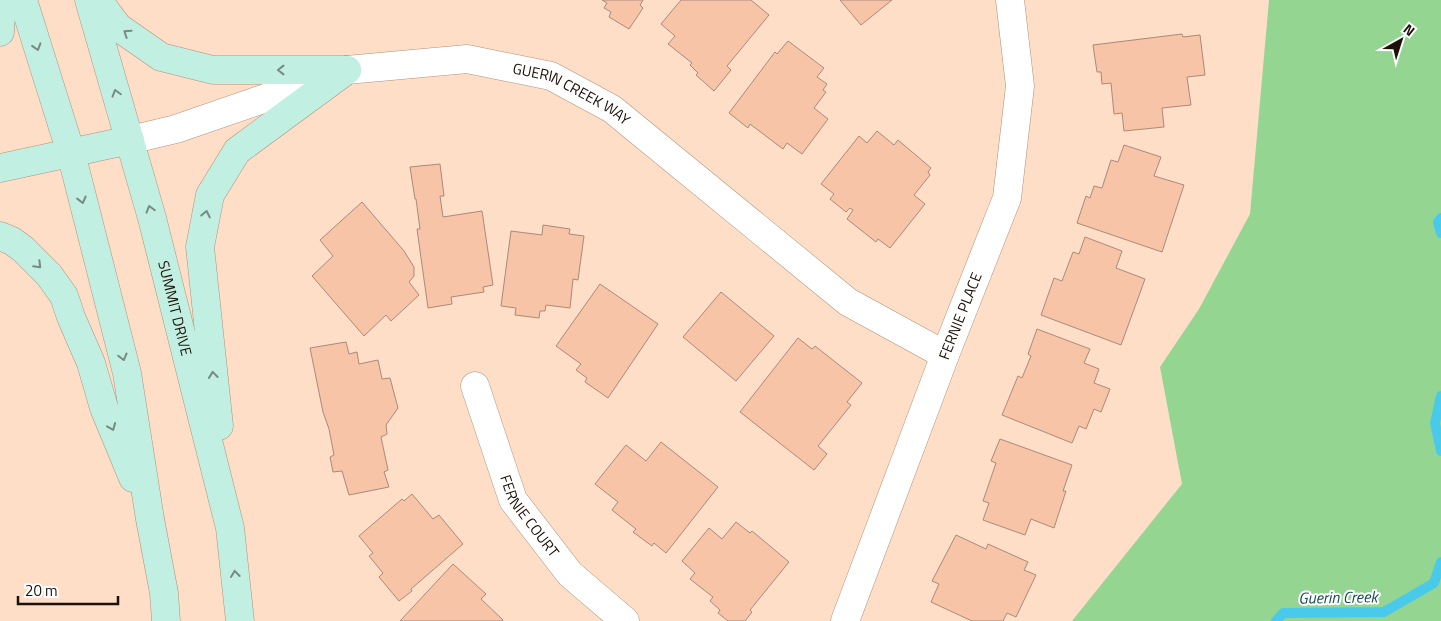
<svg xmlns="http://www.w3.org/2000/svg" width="1441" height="621" font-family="'Titillium Web',sans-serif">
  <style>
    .green { fill: #94d592 }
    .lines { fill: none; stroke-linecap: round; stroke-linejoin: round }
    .stream { stroke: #4acaeb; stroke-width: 10 }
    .building { fill: #f8c4a7; stroke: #aa8a79 }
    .street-casing { stroke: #af917c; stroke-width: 29 }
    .secondary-casing { stroke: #af917c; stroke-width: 29 }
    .street { stroke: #fff; stroke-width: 28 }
    .secondary { stroke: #c1efe2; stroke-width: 28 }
    .oneway { stroke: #778b80 }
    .labels { text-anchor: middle; stroke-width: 4; stroke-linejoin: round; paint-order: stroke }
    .street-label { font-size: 15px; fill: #1c1109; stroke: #fff }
    .water-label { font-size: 16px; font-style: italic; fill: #154b59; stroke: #fff }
  </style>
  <rect width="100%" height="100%" fill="#fedec7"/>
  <path class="green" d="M1269,0H1441V621H1072L1182,484L1160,367L1199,309L1250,214Z"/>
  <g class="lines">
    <path class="stream" d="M1441,218L1438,222L1441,233
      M1441,396L1435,423L1441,451
      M1276,621L1283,613L1384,612L1434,583L1441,562"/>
  </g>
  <path class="building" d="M602,0H643L640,5L643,8L629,29L609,17L611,12L604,8L607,3Z
    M681,0H751L769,15L727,66L731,70L714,91L696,75L698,73L690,65L692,63L668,44L675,36L661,24Z
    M840,0H892L861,25Z
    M1182,34L1183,37L1200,35L1205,75L1187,77L1191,105L1162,108L1164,127L1124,131L1122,113L1114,114L1111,83L1102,84L1101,72H1097L1093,45Z
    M788,41L824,68L817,77L827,84L823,90L826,92L814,108L828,119L802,154L787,143L783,149L750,124L748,128L729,113L775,52L777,54Z
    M877,131L894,145L898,140L931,168L928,172L930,175L914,195L925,204L890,248L878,239L876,242L847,219L853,210L850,208L846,212L830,199L834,194L821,184L859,136L867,143Z
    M1124,145L1161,157L1154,176L1184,185L1162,252L1077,223L1086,196L1090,198L1094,186L1102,188L1111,160L1118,162Z
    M440,164L444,196H440L443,217L482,211L493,285L483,287L484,292L451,297L452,304L428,308L417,229H420L416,199H415L410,167Z
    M362,202L404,251L414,267V276L409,282L419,295L391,321L386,315L364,336L312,276L333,256L320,240Z
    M543,225L570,229L569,234L584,236L578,280L573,279L570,308L546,305L545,311H540L539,318L515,315L516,308L501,306L511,231L542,235Z
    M1085,237L1122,251L1116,268L1145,279L1121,345L1041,315L1054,278L1062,281L1073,252L1079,254Z
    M600,284L658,324L608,398L585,382L587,378L576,370L581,364L556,346Z
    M721,292L774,336L736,381L683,337Z
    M1037,329L1090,349L1084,363L1099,369L1094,383L1110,389L1101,412L1094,409L1086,429L1079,426L1072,443L1002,415L1018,376L1022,378L1031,356L1028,354Z
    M798,338L812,349L815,346L862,383L847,402L851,405L818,446L827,454L814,470L740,412Z
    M346,342L349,354L357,352L359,364L378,360L382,379L390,378L398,408L386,425L387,434L381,437L388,470L384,472L389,487L349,495L342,471L333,472L330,457L334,455L329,429L323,412L310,348Z
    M1000,439L1072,465L1063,491H1066L1054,528L1031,519L1025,535L983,520L989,503L983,501L996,463L991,461Z
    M661,442L718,487L666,553L654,543L652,546L633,532L636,529L612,510L618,502L595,484L626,445L646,461Z
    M412,494L433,519L439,515L463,544L411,589L412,591L399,601L379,577L383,573L369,556L373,553L359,536L402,499L404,501Z
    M736,522L750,533L752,531L789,562L750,610L752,612L745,621H728L718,613L720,610L710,601L713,597L690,579L695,573L682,561L709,528L722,539Z
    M956,535L986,549L988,544L1028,562L1024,570L1036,575L1016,617L1007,613L1003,621H972L931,602L939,584L932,581Z
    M453,564L486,594L481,599L503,620L502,621H400Z"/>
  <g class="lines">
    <defs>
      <g id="street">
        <path id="s1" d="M130,140L176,129L347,70L467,59L551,76L612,109L848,302L945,355"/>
        <path id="s2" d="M475,386L513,500L570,574L625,621"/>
        <path id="s3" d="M845,621L945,355L1007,198L1020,86L1010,0"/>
      </g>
      <g id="secondary">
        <path d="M23,0L71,153L127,373L150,519L164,593L166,621"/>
        <path id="s4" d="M89,0L152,218L230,528L240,621"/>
        <path d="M98,0L118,27L161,57L213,70H347"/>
        <path d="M0,32L2,0"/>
        <path d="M0,168L130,140"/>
        <path d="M0,236L12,241L23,249L49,275L64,296L71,317L91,363L104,408L133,478"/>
        <path d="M219,426L200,247L210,195L237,151L347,70"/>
      </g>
    </defs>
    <use href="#street" class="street-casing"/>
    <use href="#secondary" class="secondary-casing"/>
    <use href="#street" class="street"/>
    <use href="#secondary" class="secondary"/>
  </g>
  <defs><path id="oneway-chevron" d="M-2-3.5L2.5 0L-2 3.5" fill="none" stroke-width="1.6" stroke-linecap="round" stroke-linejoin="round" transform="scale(1.25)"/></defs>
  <g class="oneway">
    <use href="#oneway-chevron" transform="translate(127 33) rotate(-146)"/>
    <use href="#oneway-chevron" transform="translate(37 47) rotate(73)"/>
    <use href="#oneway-chevron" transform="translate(281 70) rotate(180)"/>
    <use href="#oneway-chevron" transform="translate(116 93) rotate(-106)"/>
    <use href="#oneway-chevron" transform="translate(82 200) rotate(76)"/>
    <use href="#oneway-chevron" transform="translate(150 209) rotate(-106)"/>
    <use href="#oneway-chevron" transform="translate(206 214) rotate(-78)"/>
    <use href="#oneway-chevron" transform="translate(38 265) rotate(45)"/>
    <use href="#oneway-chevron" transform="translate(123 357) rotate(75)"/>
    <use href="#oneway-chevron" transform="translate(213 375) rotate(-96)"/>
    <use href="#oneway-chevron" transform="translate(112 427) rotate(68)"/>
    <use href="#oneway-chevron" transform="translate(235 574) rotate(-97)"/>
  </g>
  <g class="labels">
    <g class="street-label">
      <text dy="5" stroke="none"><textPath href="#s1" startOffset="460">GUERIN CREEK WAY</textPath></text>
      <text dy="5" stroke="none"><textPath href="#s4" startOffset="320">SUMMIT DRIVE</textPath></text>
      <text dy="5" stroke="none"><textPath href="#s3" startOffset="326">FERNIE PLACE</textPath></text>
      <text dy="5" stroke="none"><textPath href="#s2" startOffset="142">FERNIE COURT</textPath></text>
    </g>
    <g class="water-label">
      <text transform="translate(1338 597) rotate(-1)" y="6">Guerin Creek</text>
    </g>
  </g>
  <g transform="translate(1401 40) rotate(39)" stroke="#ffffff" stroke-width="4" paint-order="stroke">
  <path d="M0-4L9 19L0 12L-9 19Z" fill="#1c1109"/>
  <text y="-8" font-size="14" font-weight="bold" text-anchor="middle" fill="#1c1109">N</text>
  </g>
  <path d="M18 596v8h100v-8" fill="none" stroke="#1c1109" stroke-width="2.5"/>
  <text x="25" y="596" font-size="15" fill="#1c1109" stroke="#ffffff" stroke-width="4" paint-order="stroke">20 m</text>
</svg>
